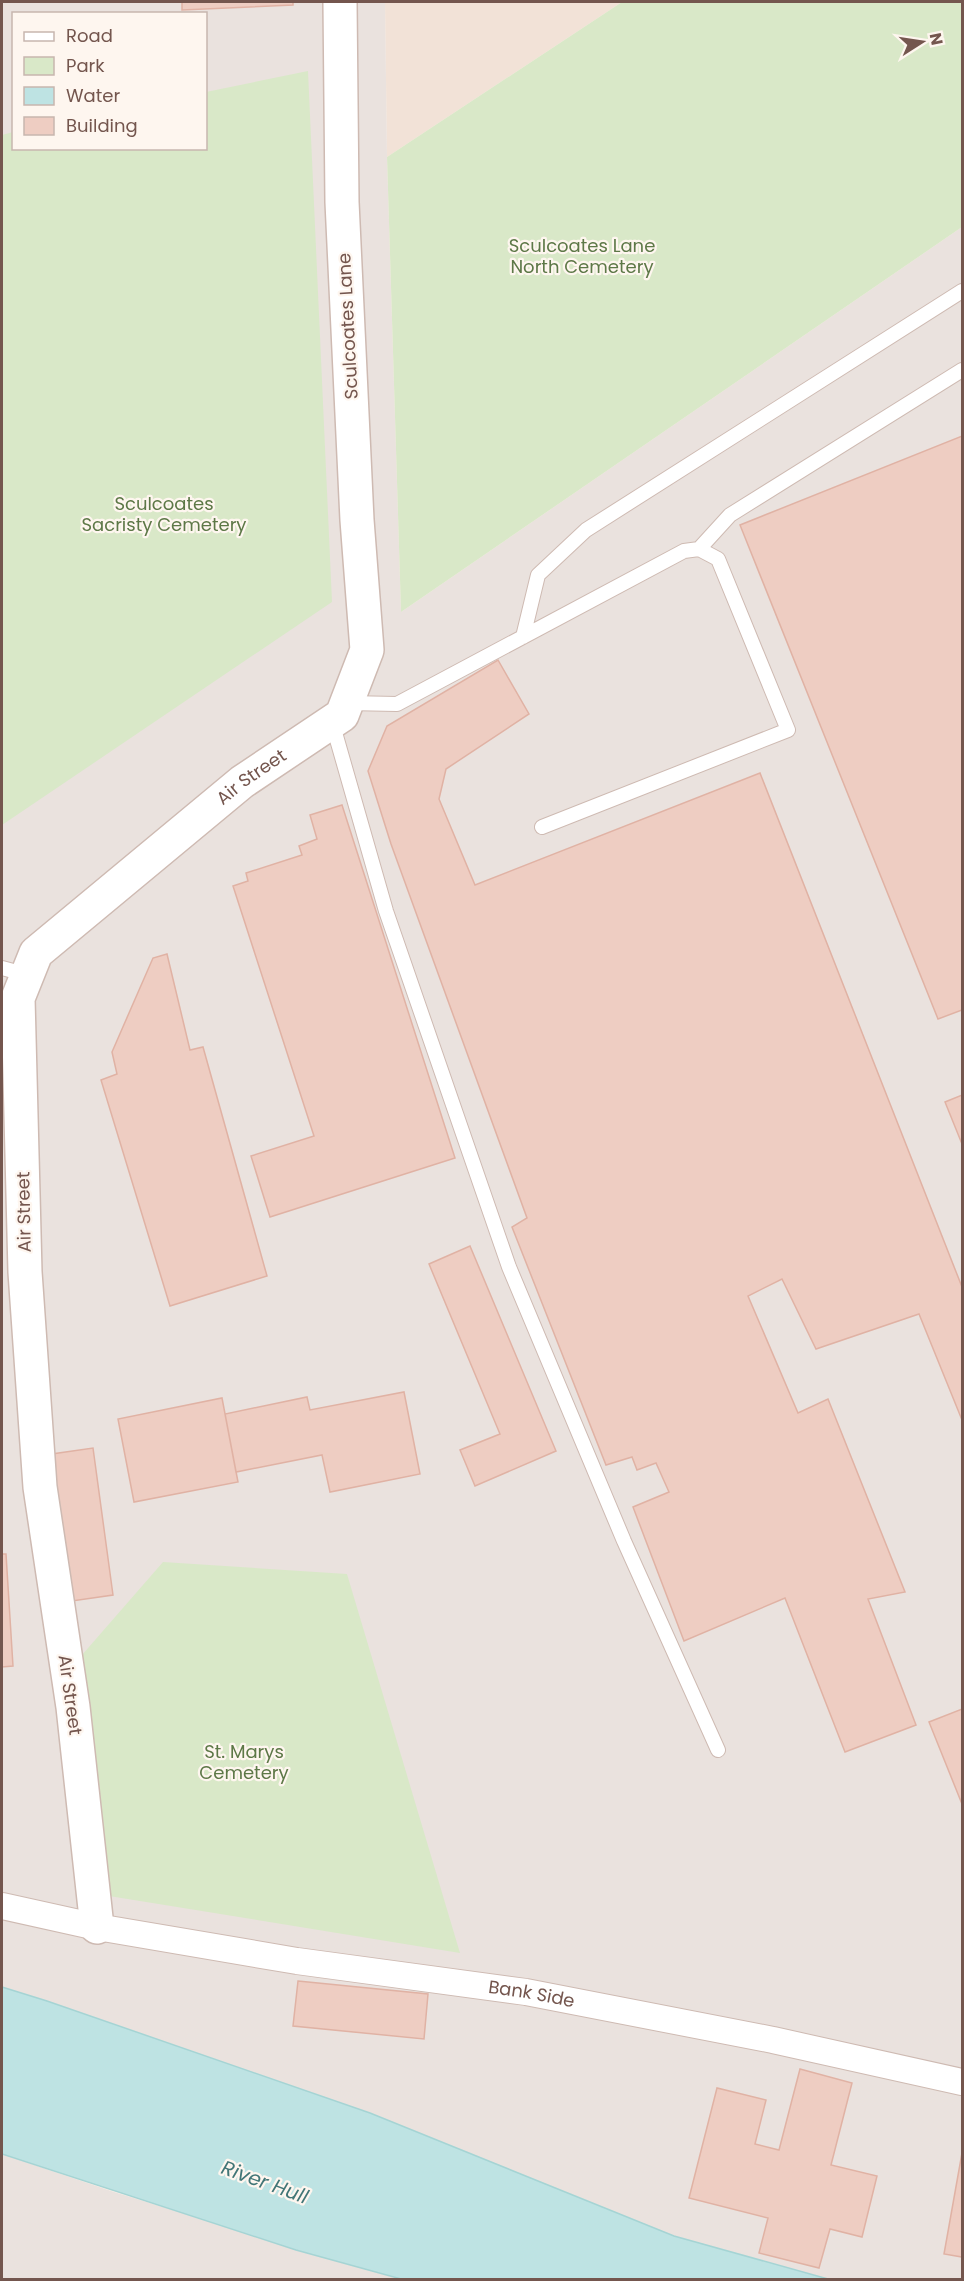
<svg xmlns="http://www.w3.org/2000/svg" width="964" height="2281" font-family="Poppins,sans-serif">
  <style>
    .residential { fill: #f2e2d7 }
    .industrial { fill: #eae2de; fill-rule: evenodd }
    .green { fill: #d9e8c8 }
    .water { fill: #bee3e3; stroke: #a5d4d4; stroke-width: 1.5 }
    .building { fill: #eecdc2; stroke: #e0b2a4; stroke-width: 1.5 }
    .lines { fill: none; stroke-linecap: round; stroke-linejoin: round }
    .service-casing { stroke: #cebab2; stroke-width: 16 }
    .minor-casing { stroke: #cebab2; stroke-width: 28 }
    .tertiary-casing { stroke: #cebab2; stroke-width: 36 }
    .service { stroke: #fff; stroke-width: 14 }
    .minor { stroke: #fff; stroke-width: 26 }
    .tertiary { stroke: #fff; stroke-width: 33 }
    .labels { text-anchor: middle; stroke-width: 4.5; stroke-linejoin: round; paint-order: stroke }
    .park-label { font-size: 18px; fill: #5d7847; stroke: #fef6ef }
    .street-label { font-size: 18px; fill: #74564e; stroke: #fef6ef }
    .water-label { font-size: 20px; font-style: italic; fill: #427677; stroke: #fef6ef }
  </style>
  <rect width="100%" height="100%" fill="#fbf1e9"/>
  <path class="residential" d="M385,2H622L387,157Z"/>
  <path class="industrial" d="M2,2H385L387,157L401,612L962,227V2279H828L674,2236L370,2113L47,2001L2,1987ZM14,14H206V148H14Z
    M2,2154L114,2192L402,2280H2Z"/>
  <path class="green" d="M622,2H962V227L401,612L387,157Z
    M308,71L332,602L2,825V135L13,132L14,148H206V92Z
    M163,1562L347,1574L460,1953L109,1896L75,1663Z"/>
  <path class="water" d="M2,1987L47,2001L370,2113L674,2236L828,2279H401L296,2250L2,2154Z"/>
  <path class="building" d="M182,2H293V5L182,10Z
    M962,436V1010L938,1019L740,525Z
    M498,660L529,714L446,769L439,799L475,885L760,773L962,1287V1420L919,1314L816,1349L782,1279L748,1296L798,1413L828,1399L905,1592L868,1599L916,1725L845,1752L785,1598L684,1641L633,1507L669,1492L656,1463L637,1470L632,1457L606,1465L512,1227L527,1218L391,844L368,771L387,726Z
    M342,805L455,1158L270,1217L251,1156L314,1136L233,886L248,881L246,873L302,855L299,846L317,839L310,815Z
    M167,954L190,1050L203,1047L267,1276L170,1306L101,1080L117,1074L112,1052L153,958Z
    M962,1095V1144L945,1102Z
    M470,1246L556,1451L475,1486L460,1450L500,1434L429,1264Z
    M404,1392L420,1474L330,1492L322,1455L236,1472L225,1414L307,1397L310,1410Z
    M222,1398L238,1482L134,1502L118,1419Z
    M93,1448L113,1595L65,1602L45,1455Z
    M2,1554H6L13,1666L2,1667Z
    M962,1709V1804L929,1722Z
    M298,1981L428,1994L424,2039L293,2026Z
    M800,2069L852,2083L831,2165L877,2176L862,2237L830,2229L819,2268L759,2253L768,2218L689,2198L717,2088L766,2100L755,2144L779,2150Z
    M962,2153V2257L944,2254Z"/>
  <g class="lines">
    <defs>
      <path id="service" d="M699,549L730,515L962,370
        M523,637L538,575L586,530L962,291
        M347,703L397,704L684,551L699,549L718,559L788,730L542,827
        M332,722L386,911L509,1267L624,1541L718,1750
        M2,968L28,975"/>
      <g id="minor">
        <path id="s1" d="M2,1906L97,1927L297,1961L526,1992L773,2040L962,2082"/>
      </g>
      <g id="tertiary">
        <path id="s2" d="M97,1927L73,1707L40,1487L25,1272L18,998L36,953L242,782L342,715L367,650L357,520L342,202L340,2"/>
      </g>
    </defs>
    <use href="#service" class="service-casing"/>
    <use href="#minor" class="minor-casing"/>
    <use href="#tertiary" class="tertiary-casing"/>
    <use href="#service" class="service"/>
    <use href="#minor" class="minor"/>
    <use href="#tertiary" class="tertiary"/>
  </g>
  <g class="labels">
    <g class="park-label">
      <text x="582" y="252">Sculcoates Lane<tspan x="582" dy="21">North Cemetery</tspan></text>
      <text x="164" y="510">Sculcoates<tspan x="164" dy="21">Sacristy Cemetery</tspan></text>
      <text x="244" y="1758">St. Marys<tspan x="244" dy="21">Cemetery</tspan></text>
    </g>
    <g class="street-label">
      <text transform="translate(348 326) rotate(-93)" y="6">Sculcoates Lane</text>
      <text dy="6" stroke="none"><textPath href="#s2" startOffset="1260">Air Street</textPath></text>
      <text transform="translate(24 1212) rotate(-91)" y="6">Air Street</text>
      <text transform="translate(70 1695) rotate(82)" y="6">Air Street</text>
      <text dy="6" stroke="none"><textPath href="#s1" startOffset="537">Bank Side</textPath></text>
    </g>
    <g class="water-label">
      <text transform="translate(265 2182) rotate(20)" y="7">River Hull</text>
    </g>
  </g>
  <rect width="964" height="2281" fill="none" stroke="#74564e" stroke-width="6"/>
  <rect x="12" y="12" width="195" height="138" fill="#fef6ef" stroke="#c7b6af" stroke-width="1.5"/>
  <rect x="24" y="32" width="30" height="9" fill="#ffffff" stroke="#c7b6af" stroke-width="1.5"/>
  <text x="66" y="42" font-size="18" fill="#74564e">Road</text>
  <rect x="24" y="57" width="30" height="18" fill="#d9e8c8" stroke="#c7b6af" stroke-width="1.5"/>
  <text x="66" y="72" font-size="18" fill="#74564e">Park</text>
  <rect x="24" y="87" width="30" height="18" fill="#bee3e3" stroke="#c7b6af" stroke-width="1.5"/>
  <text x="66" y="102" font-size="18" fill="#74564e">Water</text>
  <rect x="24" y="117" width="30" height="18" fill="#eecdc2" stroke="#c7b6af" stroke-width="1.5"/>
  <text x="66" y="132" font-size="18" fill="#74564e">Building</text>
  <g transform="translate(922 42) rotate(78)" stroke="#fef6ef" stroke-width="4.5" paint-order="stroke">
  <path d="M0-4.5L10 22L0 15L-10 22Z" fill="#74564e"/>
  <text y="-9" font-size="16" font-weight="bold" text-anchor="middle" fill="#74564e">N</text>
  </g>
</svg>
